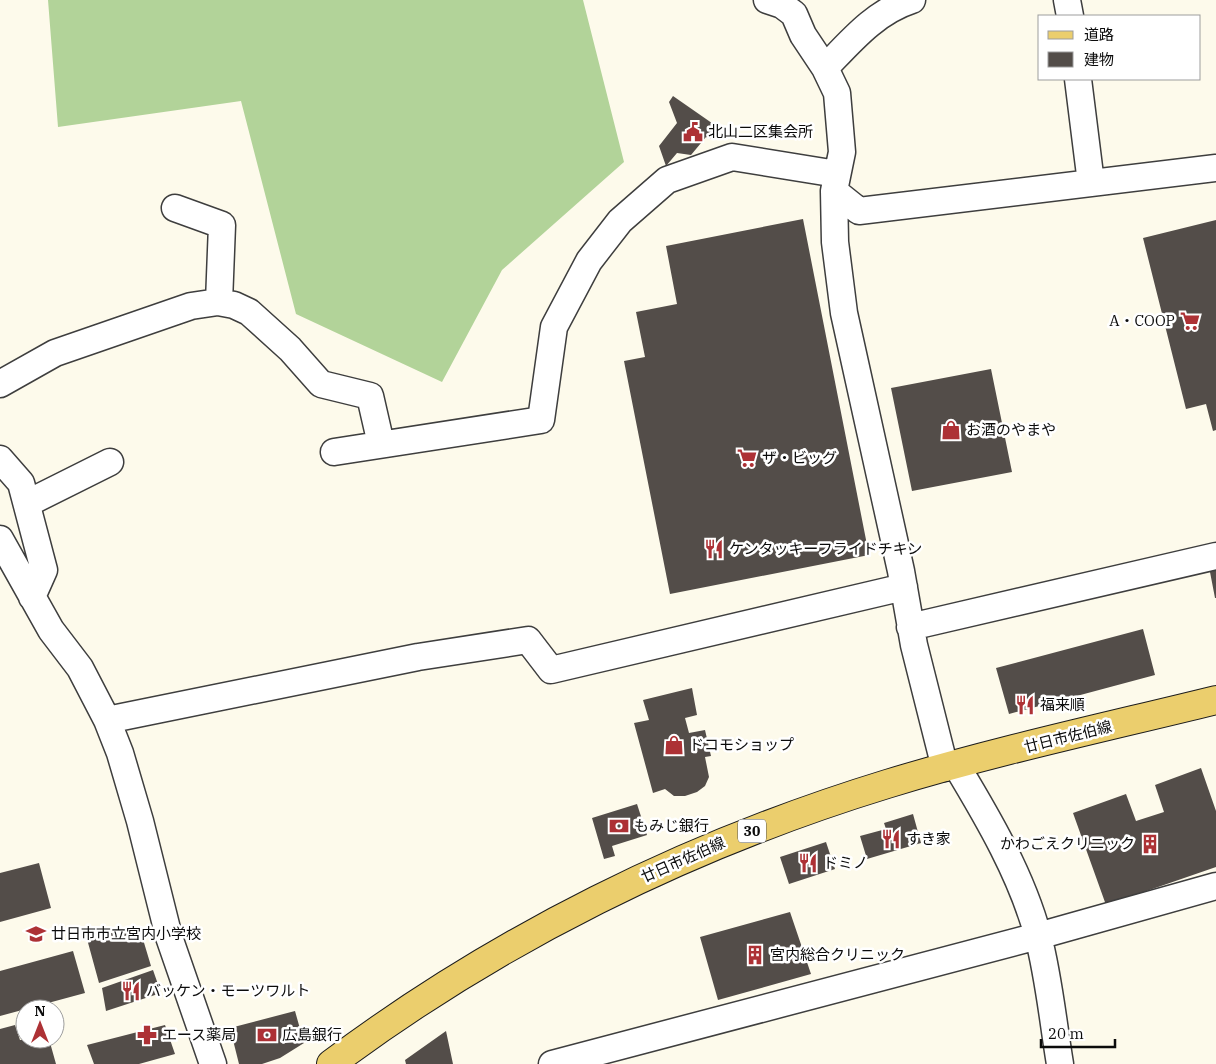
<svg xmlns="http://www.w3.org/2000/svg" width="1216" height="1064" font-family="'IBM Plex Serif','Noto Sans JP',serif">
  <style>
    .forest { fill: #b2d399 }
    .building { fill: #534d49 }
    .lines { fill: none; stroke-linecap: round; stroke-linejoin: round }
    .minor-casing { stroke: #3e3e3e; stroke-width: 29 }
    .major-casing { stroke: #1c1c1c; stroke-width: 30 }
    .minor { stroke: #fff; stroke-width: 26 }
    .major { stroke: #ebce6d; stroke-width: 28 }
    .labels { text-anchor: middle; stroke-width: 5; stroke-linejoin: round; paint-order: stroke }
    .shield { fill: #fff; stroke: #545454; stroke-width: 1 }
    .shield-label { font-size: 14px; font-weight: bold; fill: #0b0b0b }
    .poi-label { font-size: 15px; fill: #0b0b0b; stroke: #fff; text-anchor: start }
    .street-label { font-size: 15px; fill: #0b0b0b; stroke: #fff }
  </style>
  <rect width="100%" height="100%" fill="#fdfaeb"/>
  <path class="forest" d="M48,0H583L624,162L502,270L442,382L296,314L241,101L58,127Z"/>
  <path class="building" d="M673,96L719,128L711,139L706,137L691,155L677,153L666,166L659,146L677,123L669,102Z
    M803,219L869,555L670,594L624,361L645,357L636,312L677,304L666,246Z
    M1216,220V430L1213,431L1206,404L1186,409L1143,238Z
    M991,369L1012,472L912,491L891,388Z
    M1216,570V598H1215L1210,572Z
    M1143,629L1155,675L1009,714L996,668Z
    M692,688L697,715L685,718L689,733L705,730L711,756L705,757L709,777L705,786L697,792L685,796H674L665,789L653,793L634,723L649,720L643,700Z
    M1201,768L1216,811V867L1106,905L1073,813L1126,794L1136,821L1164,812L1155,785Z
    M637,804L647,835L612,846L615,856L604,859L592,818Z
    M913,814L921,843L867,859L860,836L886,829L884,823Z
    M826,842L835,869L789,884L780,857Z
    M39,863L51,908L0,922V873Z
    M790,912L811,974L718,1000L700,937Z
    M139,926L151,966L99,983L87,939Z
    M73,951L85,993L0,1016V971Z
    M153,970L161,993L106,1011L102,988Z
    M295,1011L304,1043L280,1058L262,1064H239L230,1028Z
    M15,1025L20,1040L49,1039L56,1064H0V1029Z
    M165,1025L175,1054L139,1064H94L87,1045Z
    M446,1031L453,1064H406L405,1060Z"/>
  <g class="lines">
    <defs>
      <path id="minor" d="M767,0L782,5L794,14L803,35L825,68L837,93L842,152L834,191L835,242L844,313L901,571L914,645L945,768
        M1067,0L1070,16
        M825,68C851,41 875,12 912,0
        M1078,79L1091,183
        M834,191L859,211L1216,168
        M175,208L222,225L219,302
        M0,384L55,353L191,306L218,302L234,305L249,312L290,349L321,384L370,396L381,444
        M334,452L541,420L554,327L589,261L620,221L667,180L732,157L837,174
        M0,459L21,483L44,570L32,597
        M28,503L110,462
        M0,539L51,630L80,668L107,720L120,753L140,821L169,937L213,1064
        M910,627L1216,556
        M107,720L418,657L528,640L551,670L904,587
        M956,765C988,818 1022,876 1038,936C1049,978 1053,1022 1060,1064
        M552,1064L1038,936L1216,886"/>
      <path id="major" d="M331,1064C498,939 688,845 887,784C995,751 1106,727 1216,700"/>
    </defs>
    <use href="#minor" class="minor-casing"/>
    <use href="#major" class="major-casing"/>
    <use href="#minor" class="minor"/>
    <use href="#major" class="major"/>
  </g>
  <defs>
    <symbol id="civic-bare" viewBox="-9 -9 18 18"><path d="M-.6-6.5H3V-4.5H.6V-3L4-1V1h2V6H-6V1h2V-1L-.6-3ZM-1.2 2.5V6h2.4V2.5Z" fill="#ad3135" stroke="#fff" stroke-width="2.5" paint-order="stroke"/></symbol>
    <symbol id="supermarket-bare" viewBox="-9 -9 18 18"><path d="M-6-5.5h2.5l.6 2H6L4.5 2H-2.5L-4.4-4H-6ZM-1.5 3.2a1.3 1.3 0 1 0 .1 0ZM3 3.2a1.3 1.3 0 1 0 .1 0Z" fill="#ad3135" stroke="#fff" stroke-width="2.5" paint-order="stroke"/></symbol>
    <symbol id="shop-bare" viewBox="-9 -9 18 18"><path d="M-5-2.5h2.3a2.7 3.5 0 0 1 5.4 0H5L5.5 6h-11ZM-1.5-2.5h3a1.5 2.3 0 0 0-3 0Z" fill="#ad3135" stroke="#fff" stroke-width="2.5" paint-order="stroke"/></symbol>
    <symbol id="restaurant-bare" viewBox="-9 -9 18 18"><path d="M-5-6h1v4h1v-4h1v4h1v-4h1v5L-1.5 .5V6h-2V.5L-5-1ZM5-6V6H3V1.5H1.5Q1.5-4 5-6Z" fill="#ad3135" stroke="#fff" stroke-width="2.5" paint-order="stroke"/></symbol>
    <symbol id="bank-bare" viewBox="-9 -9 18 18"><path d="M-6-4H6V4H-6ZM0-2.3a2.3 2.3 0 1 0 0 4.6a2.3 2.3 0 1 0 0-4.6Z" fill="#ad3135" stroke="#fff" stroke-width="2.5" paint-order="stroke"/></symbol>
    <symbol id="building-bare" viewBox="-9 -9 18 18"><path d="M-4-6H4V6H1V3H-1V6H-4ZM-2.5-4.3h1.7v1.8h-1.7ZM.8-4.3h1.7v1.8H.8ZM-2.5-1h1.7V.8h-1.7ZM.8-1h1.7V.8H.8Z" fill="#ad3135" stroke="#fff" stroke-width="2.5" paint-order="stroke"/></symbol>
    <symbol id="school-bare" viewBox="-9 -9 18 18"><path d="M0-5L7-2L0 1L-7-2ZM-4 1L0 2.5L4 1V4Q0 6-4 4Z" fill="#ad3135" stroke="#fff" stroke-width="2.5" paint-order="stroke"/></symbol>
    <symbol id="pharmacy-bare" viewBox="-9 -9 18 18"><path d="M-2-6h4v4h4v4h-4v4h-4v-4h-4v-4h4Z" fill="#ad3135" stroke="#fff" stroke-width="2.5" paint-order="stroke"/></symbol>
  </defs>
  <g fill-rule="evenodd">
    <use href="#civic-bare" x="679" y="118" width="28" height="28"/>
    <use href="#supermarket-bare" x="1176" y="307" width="28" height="28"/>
    <use href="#shop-bare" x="937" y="416" width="28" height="28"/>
    <use href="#supermarket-bare" x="733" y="444" width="28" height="28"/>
    <use href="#restaurant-bare" x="700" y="535" width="28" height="28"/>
    <use href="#restaurant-bare" x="1011" y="691" width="28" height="28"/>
    <use href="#shop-bare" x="660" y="731" width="28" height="28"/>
    <use href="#bank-bare" x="605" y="812" width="28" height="28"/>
    <use href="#restaurant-bare" x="877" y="825" width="28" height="28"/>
    <use href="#building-bare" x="1136" y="830" width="28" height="28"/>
    <use href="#restaurant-bare" x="794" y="849" width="28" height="28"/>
    <use href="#school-bare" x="22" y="920" width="28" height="28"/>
    <use href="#building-bare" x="741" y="941" width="28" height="28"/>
    <use href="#restaurant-bare" x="117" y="977" width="28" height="28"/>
    <use href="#pharmacy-bare" x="133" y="1021" width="28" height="28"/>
    <use href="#bank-bare" x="253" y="1021" width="28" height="28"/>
  </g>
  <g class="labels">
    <rect class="shield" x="738" y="819.5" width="28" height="23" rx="4"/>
    <g class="shield-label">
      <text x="752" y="836">30</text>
    </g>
    <g class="poi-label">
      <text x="708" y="137">北山二区集会所</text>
      <text x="1175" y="326" text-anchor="end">A・COOP</text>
      <text x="966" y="435">お酒のやまや</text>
      <text x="762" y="463">ザ・ビッグ</text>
      <text x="729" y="554">ケンタッキーフライドチキン</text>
      <text x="1040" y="710">福来順</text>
      <text x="689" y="750">ドコモショップ</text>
      <text x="634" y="831">もみじ銀行</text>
      <text x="906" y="844">すき家</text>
      <text x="1135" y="849" text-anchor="end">かわごえクリニック</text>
      <text x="823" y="868">ドミノ</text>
      <text x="51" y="939">廿日市市立宮内小学校</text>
      <text x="770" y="960">宮内総合クリニック</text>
      <text x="146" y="996">バッケン・モーツワルト</text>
      <text x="162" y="1040">エース薬局</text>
      <text x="282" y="1040">広島銀行</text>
    </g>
    <g class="street-label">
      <text transform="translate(1068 737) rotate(-14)" y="5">廿日市佐伯線</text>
      <text transform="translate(683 860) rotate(-24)" y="5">廿日市佐伯線</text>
    </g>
  </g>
  <rect x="1038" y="15" width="162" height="65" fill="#ffffff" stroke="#9d9d9d"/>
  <rect x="1048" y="31" width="25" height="8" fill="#ebce6d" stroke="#9d9d9d"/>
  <text x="1084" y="40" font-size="15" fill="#0b0b0b">道路</text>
  <rect x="1048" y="52" width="25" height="15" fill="#534d49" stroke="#9d9d9d"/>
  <text x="1084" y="65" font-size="15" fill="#0b0b0b">建物</text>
  <g transform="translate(40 1024)"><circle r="24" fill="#ffffff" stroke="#9d9d9d"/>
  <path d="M0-4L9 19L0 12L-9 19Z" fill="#ad3135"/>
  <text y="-8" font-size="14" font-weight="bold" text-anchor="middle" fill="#0b0b0b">N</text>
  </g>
  <path d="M1041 1039v8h74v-8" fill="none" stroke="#0b0b0b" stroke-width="2.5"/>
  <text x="1048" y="1039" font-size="15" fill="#0b0b0b" stroke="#ffffff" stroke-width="4" paint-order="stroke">20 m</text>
</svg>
